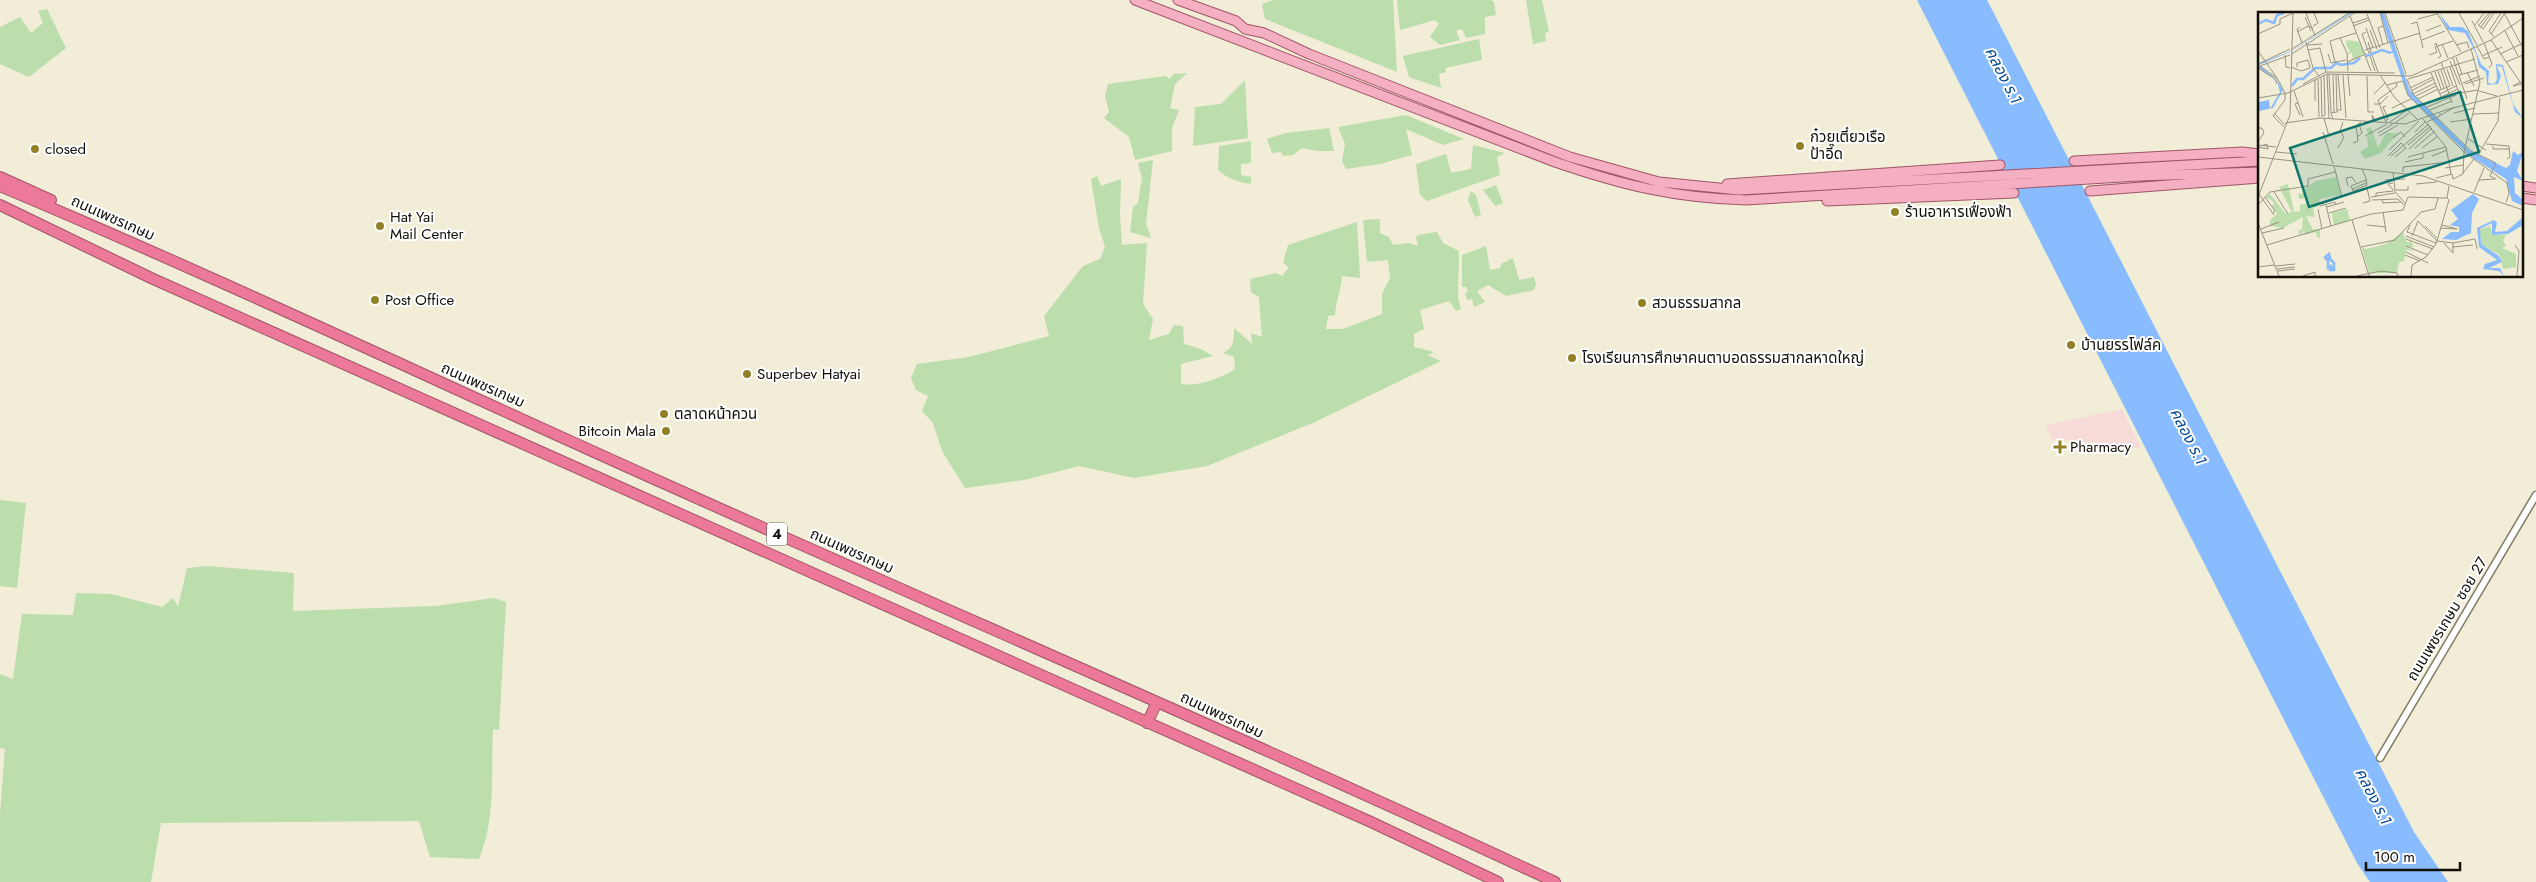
<svg xmlns="http://www.w3.org/2000/svg" width="2536" height="882" font-family="Jost,'Noto Sans Thai',sans-serif">
  <style>
    .commercial { fill: #f6dbd9 }
    .green { fill: #bcddac }
    .water { fill: #89bbff }
    .lines { fill: none; stroke-linecap: round; stroke-linejoin: round }
    .minor-casing { stroke: #807c67; stroke-width: 9 }
    .major-casing { stroke: #a05467; stroke-width: 11 }
    .highway-casing { stroke: #a05467; stroke-width: 12 }
    .minor { stroke: #fff; stroke-width: 6 }
    .major { stroke: #f4afc2; stroke-width: 9 }
    .highway { stroke: #ed799a; stroke-width: 10 }
    .poi-dot { fill: #927f26; stroke: #fff; stroke-width: 2 }
    .labels { text-anchor: middle; stroke-width: 4; stroke-linejoin: round; paint-order: stroke }
    .shield { fill: #fff; stroke: #585752; stroke-width: 1 }
    .shield-label { font-size: 14px; font-weight: bold; fill: #110f08 }
    .poi-label { font-size: 15px; fill: #110f08; stroke: #fff; text-anchor: start }
    .street-label { font-size: 15px; fill: #110f08; stroke: #fff }
    .water-label { font-size: 16px; font-style: italic; fill: #034895; stroke: #fff }
    .inset-river { fill: none; stroke: #89bbff; stroke-width: 2.5 }
    .inset-road { fill: none; stroke: #979484; stroke-width: 1 }
    .view { fill: #0f766e; fill-opacity: 0.15; stroke: #0f766e; stroke-width: 2.5 }
    .inset-edge { fill: none; stroke: #110f08; stroke-width: 2.5 }
  </style>
  <rect width="100%" height="100%" fill="#f1edd6"/>
  <path class="commercial" d="M2122,409L2141,447L2100,451L2098,443L2051,439L2046,425Z"/>
  <path class="green" d="M1273,0H1393L1397,72L1265,19L1262,4Z
    M1397,0H1491L1494,2L1496,15L1485,17V34L1466,38L1462,29L1456,31L1460,40L1440,45L1430,37L1439,24L1435,20L1400,30Z
    M1526,0H1542L1549,32L1545,33L1546,41L1533,44Z
    M47,9L66,48L29,77L0,64V27L20,17L31,33L43,23L38,11Z
    M1479,39L1482,60L1445,68L1446,72L1439,74L1441,88L1409,77L1403,56Z
    M1187,73L1175,84L1170,108L1179,110L1172,128V151L1135,160L1129,137L1104,118L1109,112L1105,96L1108,84L1166,76L1169,79L1174,74Z
    M1245,80L1248,138L1193,146L1195,107L1221,104Z
    M1406,115L1464,139L1443,145L1406,129L1412,155L1380,164L1346,169L1342,161L1345,144L1338,127Z
    M1329,128L1334,151H1317L1302,148L1293,155L1283,156L1281,152L1272,153L1267,139L1286,133Z
    M1251,141V163L1241,164V175L1251,177V184C1238,182 1228,179 1218,170L1219,146Z
    M1473,145L1505,153L1497,157L1500,175L1427,201L1420,195L1416,164L1446,154L1451,173L1471,169Z
    M1153,160L1146,224L1151,238L1130,232L1133,207L1138,203L1142,178L1138,163Z
    M1097,176L1101,186L1121,179L1120,216L1122,245L1147,243L1143,304L1153,319L1149,340L1169,334L1174,325L1183,326L1184,344L1201,349L1213,356L1181,364V384C1198,387 1221,378 1235,369L1234,357L1223,353C1234,348 1234,340 1234,328L1252,344L1251,333L1262,337L1259,297L1251,292L1250,279L1276,273L1282,276L1289,267L1283,263L1288,245L1357,222L1360,278L1342,276C1341,290 1336,300 1335,315L1328,316L1326,329H1343L1382,314V294L1390,278L1388,260L1367,262L1363,220L1380,219V233L1389,237L1393,245L1409,243L1418,246L1416,237L1418,235L1437,232L1443,243L1459,251L1458,297L1461,309L1456,311L1449,301L1420,310L1424,329L1414,334V347L1434,352L1428,355L1441,361L1315,422L1207,466L1134,478L1079,466L1024,480L965,488L942,451L933,423L922,411L928,396L916,390L911,378L917,364L969,357L1049,336L1044,316L1083,266L1100,259L1105,247L1099,228L1091,179Z
    M1496,185L1503,203L1495,206L1483,190Z
    M1471,191L1476,195L1481,215L1475,217L1468,200Z
    M1486,246L1490,270L1500,268L1501,264L1513,258L1519,280L1534,277L1536,284L1534,290L1506,296L1488,285L1477,291L1485,302L1474,307L1472,299L1467,300L1465,293L1468,292L1466,287H1462V255Z
    M0,500L26,503L17,588L0,586Z
    M207,566L294,573L293,611L435,606L494,598L506,602L499,730L493,729C491,772 496,819 479,859L430,857L419,821L161,823L151,882H0V814L5,749L0,748V674L13,679L22,614L73,615L76,593L111,594L162,607L173,598L178,607L187,568Z"/>
  <path class="water" d="M1917,0H1987L2414,832L2448,882H2370L2357,863Z"/>
  <g class="lines">
    <defs>
      <path id="minor" d="M2380,758L2536,495"/>
      <path id="major" d="M1135,0L1555,162C1622,185 1674,198 1746,200L2139,176L2260,172
        M1178,0L1236,21L1245,29L1264,33L1309,54L1570,157L1659,182L1739,190L2260,161
        M2074,161L2242,152L2260,154
        M1727,184L2000,165
        M2522,186L2536,188
        M2090,191L2260,178
        M2522,198L2536,200
        M1827,201L2014,193"/>
      <path id="highway" d="M0,177L51,200
        M0,186C226,281 448,387 672,487C966,619 1263,746 1555,882
        M0,205L151,278L1371,822L1498,882
        M1147,723L1157,702"/>
    </defs>
    <use href="#minor" class="minor-casing"/>
    <use href="#major" class="major-casing"/>
    <use href="#highway" class="highway-casing"/>
    <use href="#minor" class="minor"/>
    <use href="#major" class="major"/>
    <use href="#highway" class="highway"/>
  </g>
  <g class="poi-dot">
    <circle cx="1800" cy="146" r="5"/>
    <circle cx="35" cy="149" r="5"/>
    <circle cx="1895" cy="212" r="5"/>
    <circle cx="380" cy="226" r="5"/>
    <circle cx="375" cy="300" r="5"/>
    <circle cx="1642" cy="303" r="5"/>
    <circle cx="2071" cy="345" r="5"/>
    <circle cx="1572" cy="358" r="5"/>
    <circle cx="747" cy="374" r="5"/>
    <circle cx="664" cy="414" r="5"/>
    <circle cx="666" cy="431" r="5"/>
    <path d="M2057.5 439.5h5v5h5v5h-5v5h-5v-5h-5v-5h5z"/>
  </g>
  <g class="labels">
    <rect class="shield" x="767" y="522.5" width="20" height="23" rx="4"/>
    <g class="shield-label">
      <text x="777" y="539">4</text>
    </g>
    <g class="poi-label">
      <text x="1810" y="142">ก๋วยเตี๋ยวเรือ<tspan x="1810" dy="17">ป้าอี๊ด</tspan></text>
      <text x="45" y="154">closed</text>
      <text x="1905" y="217">ร้านอาหารเฟื่องฟ้า</text>
      <text x="390" y="222">Hat Yai<tspan x="390" dy="17">Mail Center</tspan></text>
      <text x="385" y="305">Post Office</text>
      <text x="1652" y="308">สวนธรรมสากล</text>
      <text x="2081" y="350">บ้านยรรโฟล์ค</text>
      <text x="1582" y="363">โรงเรียนการศึกษาคนตาบอดธรรมสากลหาดใหญ่</text>
      <text x="757" y="379">Superbev Hatyai</text>
      <text x="674" y="419">ตลาดหน้าควน</text>
      <text x="656" y="436" text-anchor="end">Bitcoin Mala</text>
      <text x="2070" y="452">Pharmacy</text>
    </g>
    <g class="street-label">
      <text transform="translate(113 218) rotate(24)" y="5">ถนนเพชรเกษม</text>
      <text transform="translate(483 385) rotate(24)" y="5">ถนนเพชรเกษม</text>
      <text transform="translate(852 551) rotate(24)" y="5">ถนนเพชรเกษม</text>
      <text transform="translate(2447 619) rotate(-59)" y="5">ถนนเพชรเกษม ซอย 27</text>
      <text transform="translate(1222 715) rotate(25)" y="5">ถนนเพชรเกษม</text>
    </g>
    <g class="water-label">
      <text transform="translate(2004 75) rotate(63)" y="6">คลอง ร.1</text>
      <text transform="translate(2189 436) rotate(63)" y="6">คลอง ร.1</text>
      <text transform="translate(2374 796) rotate(63)" y="6">คลอง ร.1</text>
    </g>
  </g>
  <g transform="translate(2258 12)">
    <rect width="265" height="265" fill="#f1edd6"/>
    <path d="M89,28L101,30L107,41L95,48L94,41L89,42L92,39L88,33ZM113,115L120,136L128,121H140L123,141L107,147L102,140L110,135L109,124L111,123L113,127H114L108,117ZM78,165L83,183L61,187L62,194L55,196L57,205L48,204L55,218L62,217V226L59,225L58,220L42,224L47,221L46,219L42,223L40,219L44,217L45,205L25,216L12,214V208L19,202L14,193L17,191L8,185L12,182L28,202L34,200L21,175L30,172L36,200L42,199V193L50,191L49,186L41,187L40,182L48,181L47,176L58,169ZM89,197L92,209L76,213L74,201ZM232,214L235,223H248L245,228L248,234L244,236L258,242V255L245,257L242,243L223,232L221,218ZM145,220L149,231L153,229L156,235H148L156,239L148,238L146,249L141,250L139,261H111L104,236L109,237L128,232Z" fill="#bcddac"/>
    <path d="M92,1H94L34,39L1,53L18,67L25,78L15,96L1,99L0,103L1,90L11,88L12,97L22,80L19,69L0,55V52L35,38ZM122,1H126L152,79L212,139L248,156L252,153L255,139L260,143L265,140L259,159L265,169L256,165L257,181L264,187L265,194L254,189L248,167L212,144L150,84L135,41H131L134,39ZM181,1L192,15H204L210,19L223,52L231,59L230,71L236,72L239,68L238,52L245,53L255,92L265,106L257,100L244,55L239,54L243,64L240,72L229,73L228,60L221,55L218,41L207,21L190,18ZM215,182L221,187L214,201L213,221L198,228L184,227L193,220H201V215L192,213L200,207L193,198ZM265,205V213L250,222L234,223V211L222,217L223,232L241,244L244,250L231,256H242L246,264L241,259L225,257L227,252L239,248L221,235L219,216L236,208L239,211L237,220L249,219Z" fill="#89bbff"/>
    <path class="inset-river" d="M0,12L8,8L16,11L19,3L26,1M108,44L124,38L133,41M34,74L39,67H45L57,56H73L78,51L83,53L96,51L102,46M71,242L72,246L68,247L67,245ZM70,247H72L76,251V258H71L74,257L73,254L70,256Z"/>
    <path class="inset-road" d="M48,1L57,24M122,1L130,31M127,1L148,62M179,1L203,40M201,1L219,33M246,1L265,36M109,2L122,36M92,4L113,59M47,5L53,19M160,7L179,2M214,9L225,30M95,11L110,6M153,12L159,10L165,36M217,13L226,1M220,13L225,17L236,1M55,14L60,11L56,1M95,14L111,8M125,14L120,16L125,33M220,14L231,1M42,15L39,17L44,31M223,15L233,1M108,16L115,36M112,18L119,37M168,19L183,13M247,19L260,44M39,20L50,14L55,16M108,20L104,22L111,41L113,40L110,30M0,22L22,12V7L35,1M233,22L247,1M236,25L231,19L243,1M82,26L89,41L90,59M164,28L187,19M233,28L265,74M48,30L55,56L61,64M226,31L234,52L231,56M184,32L190,46M49,33L64,32M176,33L178,31L183,44L180,46M198,33L209,30L211,36M219,34L226,47L231,45M34,37L91,1M50,38L62,36L68,60M107,38L162,21M0,39L19,66M34,42L96,1M70,42L73,51L88,48M242,42L263,32M27,43L28,55L32,56M114,43L120,60M171,43L179,40L177,35L195,29M112,44L117,59M224,44L244,35M198,45L204,62M195,46L209,87M192,49L202,73M77,50L72,29L98,21M89,50L108,42M248,50L265,43M0,52L32,37M33,55L43,59L52,56L50,48L39,51V55M192,55L201,81L220,78M0,56L17,67L19,72M189,57L195,74M183,58L194,91M180,59L186,76M177,60L183,77M209,60L216,74M173,61L183,85M69,62L71,106M71,62L73,101M75,62L76,100M85,63L88,106M90,63L92,84M122,63L137,86L159,107M201,63L220,58M109,64L110,100H116M63,65L64,105M60,67L61,105M149,67L155,82L213,139L238,151L232,164L238,167M150,67L217,47M57,68V89M145,69L150,83L206,140L249,171L251,182L248,190M262,70L255,74L263,72M205,71L222,64M45,72L68,60L137,61M207,72L226,66M129,73L145,69M152,76L175,65M36,79L45,105M153,79L176,67M180,79L192,74L183,50M221,79L239,84M27,81L19,66L2,54L32,43M116,82L127,71M155,82L177,71M182,82L198,74M158,84L178,74M0,86L30,81L69,62L153,64L233,28L265,6M160,87L180,77M40,91L37,92L42,103M116,92H122L130,84M166,93L200,77M169,95L198,83M134,96L153,87M79,98H83L80,62M172,98L194,89M16,101L27,113M196,101L217,96M215,102L241,101M183,103L197,95M65,104L67,103L66,64M66,106L71,124M75,107L73,101L79,100L78,62M165,107L188,135L193,162M127,109L130,107L125,95L128,94M115,110L114,103L118,110M128,110L120,88L139,74L138,71M132,110L149,98M169,110L182,104V101M192,110L214,107M27,111L63,106L147,112L191,97L265,78M137,111L151,101M26,115L15,104L27,88V82M0,116H4L6,121L0,129M65,120L75,152M157,120L168,109M120,121L135,112M107,124L129,112M121,124L140,113M99,125L104,121L101,112M135,126L143,120L147,125M210,127L228,138M95,131L100,129L98,114L103,110M228,132L251,134L252,145L249,147M0,133L18,135M150,133L173,114M235,134V137H251M0,135L10,137L9,132L3,134M80,136L86,125L82,119L85,110M157,136L177,119M164,136L180,124M151,137L174,116M131,138L161,109M18,140L39,142M220,143L240,109L242,86M130,144L143,131L148,136L137,145M133,144L171,112M174,144L189,138M0,145L165,164L265,198M150,145L188,135M147,150L165,146V142M187,156L205,153M104,157L108,166L109,173L95,179L93,174L108,168M135,160L137,178H150V174M145,160V155L192,150M205,161L216,147M178,166L194,162L195,167M195,167L205,162L206,140L222,70L213,37M127,168L147,167M221,168L237,167M135,171L130,172L147,191M158,172L179,170M90,174L88,166L94,165L98,171M94,177L108,171M16,180L30,202M216,180L226,156M1,182L16,203M118,184V181L135,179M0,185L32,103L35,1M7,185L17,199L15,201M113,185L137,181M114,188L140,187L146,193M124,188L125,191L143,190M105,191L112,189L109,176M63,192L84,185L76,154M0,193L12,180L50,174V167L77,160M68,193L73,214M62,194L77,190L78,193M69,195L86,190M60,197L64,217M125,200L128,220M71,201L88,196M94,208L111,264M0,211L21,264M109,213L128,215M152,213L149,220L178,231M184,213L199,217M167,214L180,227M183,216L199,217M3,217L21,210M4,221L26,216M148,224L176,235M154,224L160,209L179,229M148,227L175,237M179,229L195,231L217,227L219,237M186,231L195,241V231M9,233L113,202L145,198L150,185L189,186M257,233L261,239L259,264M148,234L170,243M103,235L137,228L163,200L177,197L180,186M194,235L215,233M148,240L170,251M147,243L162,249M18,254L37,252M0,255L16,253M19,257L37,255M20,259L37,257M45,264L57,260V264M99,264L123,259L139,261L140,264M153,264L154,253L168,245L178,232L191,188L189,186L191,174"/>
    <path class="view" d="M202,80L221,140L51,195L32,136Z"/>
    <rect width="265" height="265" class="inset-edge"/>
  </g>
  <path d="M2366 862v8h94v-8" fill="none" stroke="#110f08" stroke-width="2.5"/>
  <text x="2374" y="862" font-size="15" fill="#110f08" stroke="#ffffff" stroke-width="4" paint-order="stroke">100 m</text>
</svg>
